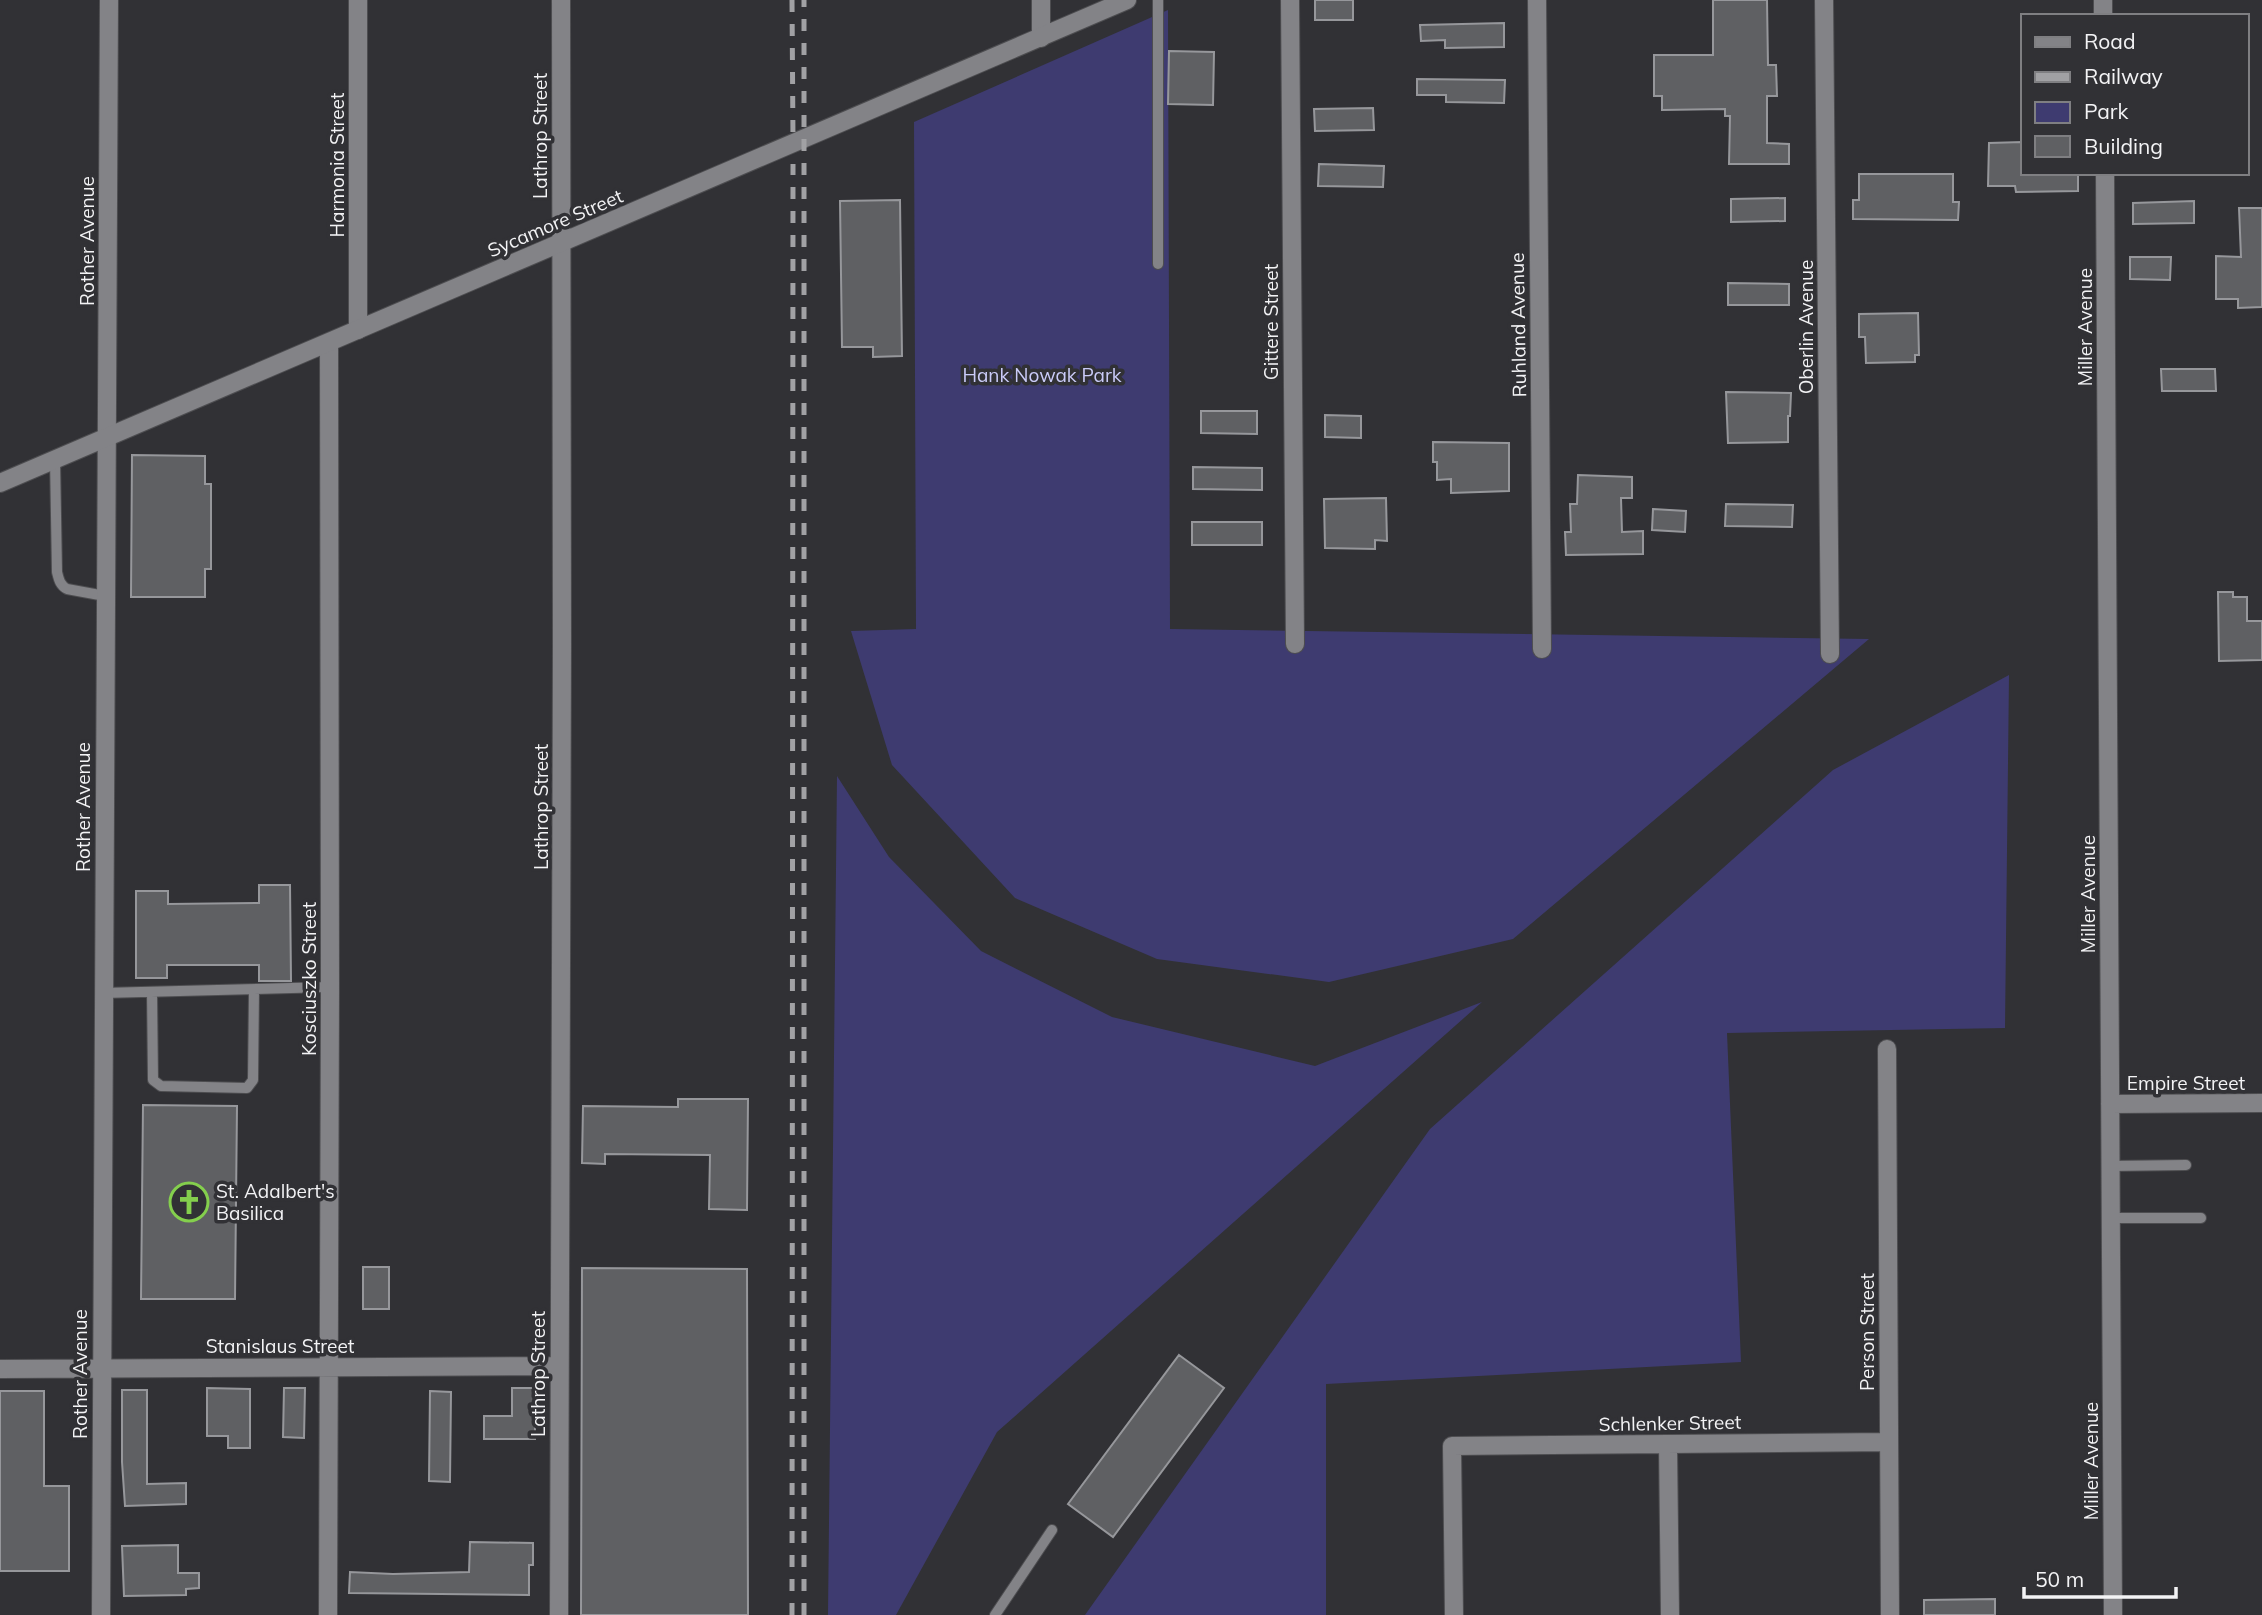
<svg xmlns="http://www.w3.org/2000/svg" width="2262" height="1615" font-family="Mulish,sans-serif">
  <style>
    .green { fill: #3e3b70 }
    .building { fill: #5f6063; stroke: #96979b; stroke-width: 2 }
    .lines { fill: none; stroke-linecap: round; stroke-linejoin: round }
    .service-casing { stroke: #4d4d50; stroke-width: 12 }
    .minor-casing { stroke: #4d4d50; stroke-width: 20 }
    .tertiary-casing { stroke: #4d4d50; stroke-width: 20 }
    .service { stroke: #838387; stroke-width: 10 }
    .minor { stroke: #838387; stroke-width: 18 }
    .tertiary { stroke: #838387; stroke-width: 18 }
    .rail { stroke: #a1a1a4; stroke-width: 5; stroke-dasharray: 12 12; stroke-linecap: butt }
    .labels { text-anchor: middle; stroke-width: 7; stroke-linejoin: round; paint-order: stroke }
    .street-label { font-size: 19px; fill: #f3f3f5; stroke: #313135 }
    .park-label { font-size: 19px; fill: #cacbf8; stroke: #313135 }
    .poi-label { font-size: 19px; fill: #f3f3f5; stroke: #313135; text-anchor: start }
  </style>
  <rect width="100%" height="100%" fill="#313135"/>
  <path class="green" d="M1168,10L1170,629L1869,639L1513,939L1329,982L1157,959L1015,898L892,765L851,631L916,629L914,122Z
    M2009,675L2005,1028L1727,1033L1741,1362L1326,1384V1615H1085L1430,1129L1833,770Z
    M837,776L889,857L981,951L1112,1017L1315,1066L1482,1002L997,1432L896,1615H828Z"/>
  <path class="building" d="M1315,0H1353V20H1315Z
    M1713,0H1767L1768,65H1776L1777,96H1767V143L1789,144V164H1729L1730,116H1725V109L1662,110V96H1654V55H1713Z
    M1504,23V47L1445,48V40L1421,41L1420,25Z
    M1169,51L1214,52L1213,105L1168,104Z
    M1417,79L1505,80L1504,103L1446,102V95H1417Z
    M1373,108L1374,130L1315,131L1314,109Z
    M2022,142V173H2078V191L2016,192L2015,186H1988L1989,143Z
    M1319,164L1384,166L1383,187L1318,186Z
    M1859,174H1953V202H1959L1958,220L1853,219V200H1859Z
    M1785,198V221L1731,222V199Z
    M900,200L902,356L873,357V347H842L840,201Z
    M2194,201V223L2133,224V203Z
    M2239,208H2262V307L2238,308V299H2216V256L2241,257Z
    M2130,257H2171L2170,280L2130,279Z
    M1728,283L1789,284V305H1728Z
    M1918,313L1919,355H1915V362L1866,363L1865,337H1859V314Z
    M2161,369H2215L2216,391H2162Z
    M1726,392L1791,393L1790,416H1788V442L1728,443Z
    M1201,411H1257V434L1201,433Z
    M1325,415L1361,416V438L1325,437Z
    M1433,442L1509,443V491L1451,493V479L1437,480V462H1433Z
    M132,455L205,456V484H211V569H205V597H131Z
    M1193,467L1262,468V490L1193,489Z
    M1578,475L1632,477V498H1621L1622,532L1643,531V554L1566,555L1565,532H1571L1570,504H1577Z
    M1386,498L1387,541L1375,540V549L1325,548L1324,499Z
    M1726,504L1793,505L1792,527L1725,526Z
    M1653,509L1686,511L1685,532L1652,530Z
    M1192,522H1262V545H1192Z
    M2218,592H2233V597H2247V621H2262V660L2219,661Z
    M259,885H290L291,981H259V965H167V978H136V891H168V904L259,903Z
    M678,1099H748L747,1210L709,1209L710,1155L605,1154V1164L582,1163L583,1106L678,1107Z
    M143,1105L237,1106L235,1299H141Z
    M363,1267H389V1309H363Z
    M582,1268L747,1269L748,1615H581Z
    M1179,1355L1224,1388L1113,1537L1068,1504Z
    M207,1388L250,1389V1448H228V1436H207Z
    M284,1388H305L304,1438L283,1437Z
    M512,1388H535V1439H484V1416H512Z
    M122,1390H147V1484L186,1483V1504L125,1506L122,1462Z
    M0,1391H44V1486H69V1571H0Z
    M430,1391L451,1392L450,1482L429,1481Z
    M470,1542L533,1543V1565H529V1595L349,1593L350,1572L393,1574L469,1572Z
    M178,1545V1573H199V1588L186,1589V1595L124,1596L122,1546Z
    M1995,1599V1615H1924V1600Z"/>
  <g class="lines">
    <defs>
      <path id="service" d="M1158,264V0
        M55,459L57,572C59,580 60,585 67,589L105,596
        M152,992L153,1080L161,1086L247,1088L253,1080L254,990
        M103,993L330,987
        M2110,1166L2186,1165
        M2111,1218H2201
        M995,1615L1052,1530"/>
      <path id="minor" d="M1041,0V38
        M1290,0L1295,644
        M1537,0L1542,649
        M1824,0L1830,654
        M2103,0V16
        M2105,173L2113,1615
        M358,330V0
        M1887,1049L1890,1615
        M2110,1104L2262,1103
        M0,1369L559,1366
        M1668,1445L1670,1615
        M101,1615L109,0
        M328,1615L330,987L329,343
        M559,1615L562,644L561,0
        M1454,1615L1452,1446L1889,1442"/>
      <path id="tertiary" d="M0,483L1127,0"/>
    </defs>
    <use href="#service" class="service-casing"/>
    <use href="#minor" class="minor-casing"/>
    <use href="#tertiary" class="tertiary-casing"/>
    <use href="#service" class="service"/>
    <use href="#minor" class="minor"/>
    <use href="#tertiary" class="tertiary"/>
    <path class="rail" d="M792,0L793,140
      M792,1615L793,164
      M804,1615V0"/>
  </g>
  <defs>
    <symbol id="church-ring" viewBox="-11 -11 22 22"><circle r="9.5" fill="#313135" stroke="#84cf4d" stroke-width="1.5"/><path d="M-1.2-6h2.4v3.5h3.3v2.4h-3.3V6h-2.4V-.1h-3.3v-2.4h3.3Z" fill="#84cf4d"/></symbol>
  </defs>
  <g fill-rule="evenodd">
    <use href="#church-ring" x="167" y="1180" width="44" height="44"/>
  </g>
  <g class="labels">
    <g class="street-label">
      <text transform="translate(540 136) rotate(-90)" y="7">Lathrop Street</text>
      <text transform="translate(337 165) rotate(-90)" y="7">Harmonia Street</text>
      <text transform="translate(555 223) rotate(-23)" y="7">Sycamore Street</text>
      <text transform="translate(87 241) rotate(-90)" y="7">Rother Avenue</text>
      <text transform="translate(1271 322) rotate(-90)" y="7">Gittere Street</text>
      <text transform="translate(1518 325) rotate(-91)" y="7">Ruhland Avenue</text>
      <text transform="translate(1806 327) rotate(-90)" y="7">Oberlin Avenue</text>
      <text transform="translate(2085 327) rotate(-90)" y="7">Miller Avenue</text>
      <text transform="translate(83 807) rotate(-90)" y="7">Rother Avenue</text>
      <text transform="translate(541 807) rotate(-90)" y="7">Lathrop Street</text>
      <text transform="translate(2088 894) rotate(-90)" y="7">Miller Avenue</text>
      <text transform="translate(309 979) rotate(-90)" y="7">Kosciuszko Street</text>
      <text x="2186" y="1090">Empire Street</text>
      <text transform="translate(1867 1332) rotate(-90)" y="7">Person Street</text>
      <text x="280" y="1353">Stanislaus Street</text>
      <text transform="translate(80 1374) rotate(-90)" y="7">Rother Avenue</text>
      <text transform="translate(538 1374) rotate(-90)" y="7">Lathrop Street</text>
      <text transform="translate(1670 1423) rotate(-1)" y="7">Schlenker Street</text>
      <text transform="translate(2091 1461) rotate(-90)" y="7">Miller Avenue</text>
    </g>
    <g class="park-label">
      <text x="1042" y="382">Hank Nowak Park</text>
    </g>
    <g class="poi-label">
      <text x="216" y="1198">St. Adalbert's<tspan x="216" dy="22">Basilica</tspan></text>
    </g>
  </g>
  <rect x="2021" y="14" width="228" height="161" fill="#313135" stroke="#7f7f82" stroke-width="2"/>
  <rect x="2035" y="37" width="35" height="10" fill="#838387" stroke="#7f7f82" stroke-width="2"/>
  <text x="2084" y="49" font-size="21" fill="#f3f3f5">Road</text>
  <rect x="2035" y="72" width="35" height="10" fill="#a1a1a4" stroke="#7f7f82" stroke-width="2"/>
  <text x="2084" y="84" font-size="21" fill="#f3f3f5">Railway</text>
  <rect x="2035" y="102" width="35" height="21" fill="#3e3b70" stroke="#7f7f82" stroke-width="2"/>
  <text x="2084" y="119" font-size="21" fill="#f3f3f5">Park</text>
  <rect x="2035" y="136" width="35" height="21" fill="#5f6063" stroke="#7f7f82" stroke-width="2"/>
  <text x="2084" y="154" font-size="21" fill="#f3f3f5">Building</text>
  <path d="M2024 1587v10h152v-10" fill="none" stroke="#f3f3f5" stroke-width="3.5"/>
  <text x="2035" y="1587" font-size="21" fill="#f3f3f5" stroke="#313135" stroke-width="5" paint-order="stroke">50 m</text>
</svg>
